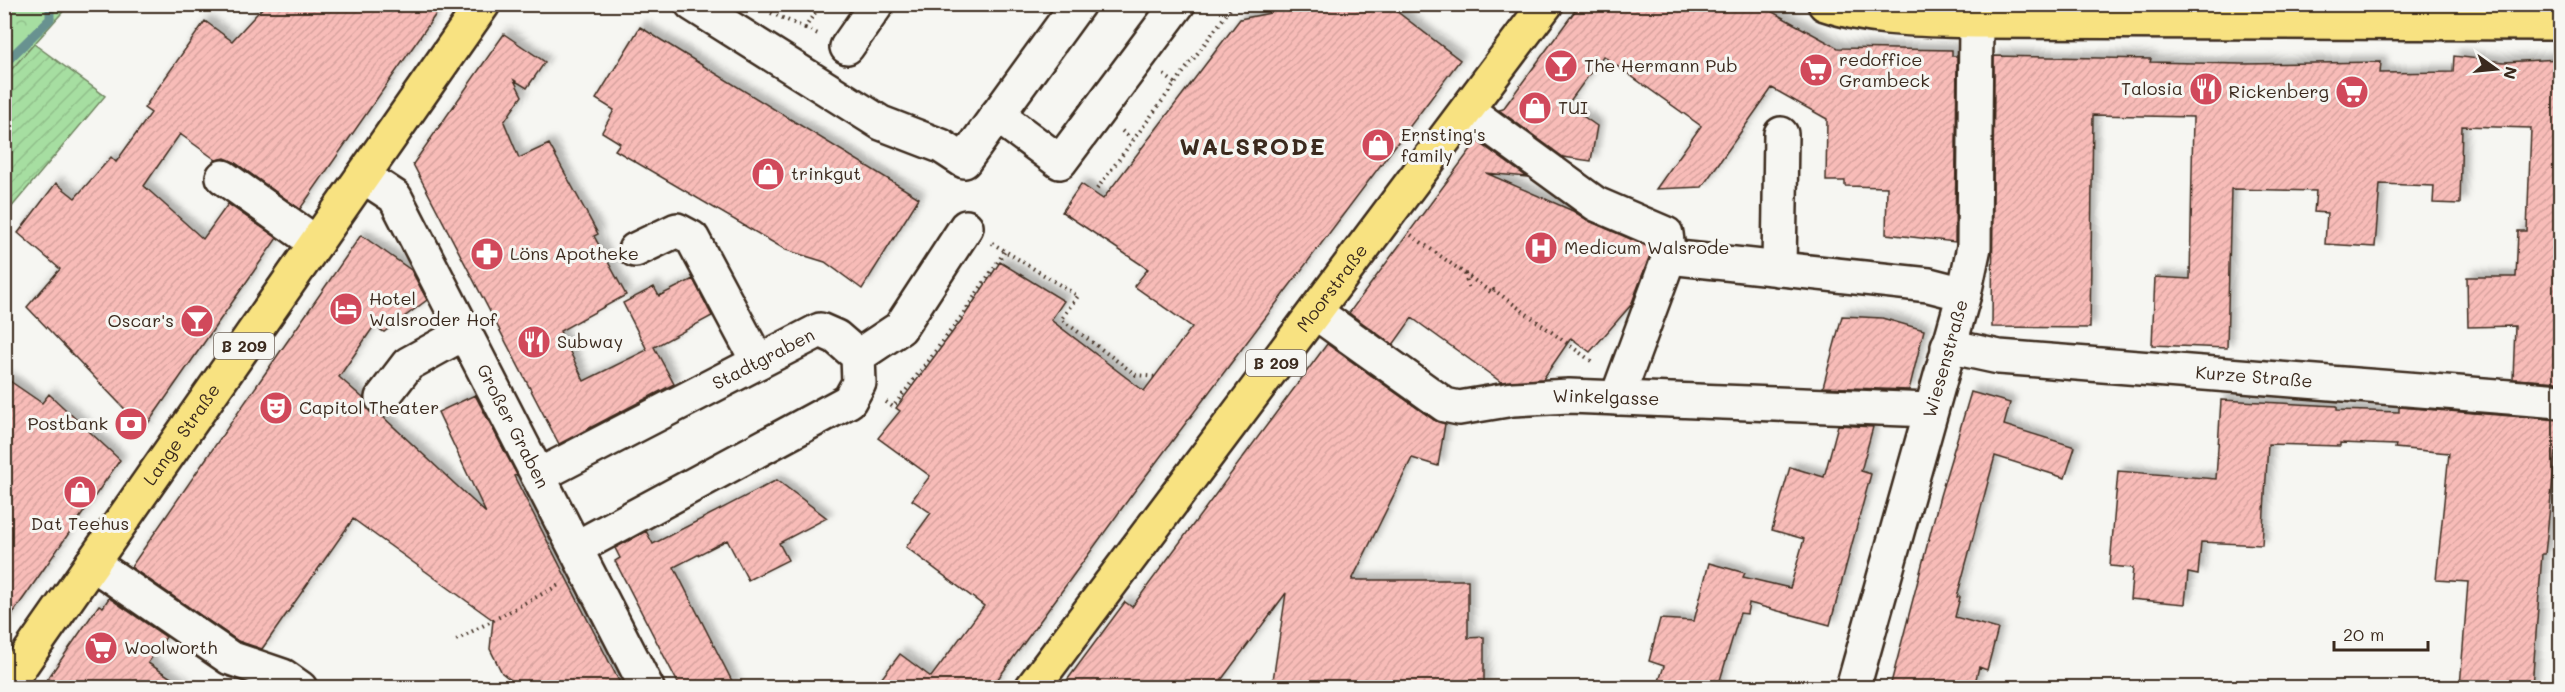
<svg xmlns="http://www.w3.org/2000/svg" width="2565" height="692" font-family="Mali,sans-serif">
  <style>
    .park { fill: url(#park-crowns); stroke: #708460; stroke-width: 1.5 }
    .garden { fill: url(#garden-furrows); stroke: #708460; stroke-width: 1.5 }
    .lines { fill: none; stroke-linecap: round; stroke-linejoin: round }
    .stream { stroke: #689290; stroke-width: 9 }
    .building { fill: url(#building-hatch); stroke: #3b2a1e; stroke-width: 1.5; filter: url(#shadow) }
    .minor-casing { stroke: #3b2a1e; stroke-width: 38 }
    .major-casing { stroke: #3b2a1e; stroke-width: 38 }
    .path { stroke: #3b2a1e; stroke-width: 4; stroke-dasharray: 1.5 4.5; stroke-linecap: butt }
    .minor { stroke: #f6f6f2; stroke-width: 33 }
    .major { stroke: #f8e281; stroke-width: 33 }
    .labels { text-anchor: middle; stroke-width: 6; stroke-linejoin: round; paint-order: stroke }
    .shield { fill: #f6f6f2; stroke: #73675e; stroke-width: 1.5 }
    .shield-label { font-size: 16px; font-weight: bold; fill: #3b2a1e }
    .poi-label { font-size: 18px; fill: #3b2a1e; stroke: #f6f6f2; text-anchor: start }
    .street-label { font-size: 18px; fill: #3b2a1e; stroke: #f6f6f2 }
    .district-label { font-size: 24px; font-weight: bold; letter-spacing: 1.5px; fill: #3b2a1e; stroke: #f6f6f2 }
  </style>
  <defs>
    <pattern id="park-crowns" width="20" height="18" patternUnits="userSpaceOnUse" patternTransform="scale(1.5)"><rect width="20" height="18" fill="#a6dea1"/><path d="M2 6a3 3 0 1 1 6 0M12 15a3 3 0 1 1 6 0" fill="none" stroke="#90bf8a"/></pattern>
    <pattern id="garden-furrows" width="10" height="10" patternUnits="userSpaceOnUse" patternTransform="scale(1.5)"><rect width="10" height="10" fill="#a6dea1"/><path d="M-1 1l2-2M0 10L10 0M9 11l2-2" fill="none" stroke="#90bf8a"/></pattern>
    <pattern id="building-hatch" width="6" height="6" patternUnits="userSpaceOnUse" patternTransform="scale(1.5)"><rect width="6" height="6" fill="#f8bcb8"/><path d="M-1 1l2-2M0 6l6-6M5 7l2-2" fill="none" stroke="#d6a29e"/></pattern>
    <filter id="shadow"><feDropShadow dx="5.5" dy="-5.5" stdDeviation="3" flood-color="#0004"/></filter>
  </defs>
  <rect width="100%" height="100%" fill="#f6f6f2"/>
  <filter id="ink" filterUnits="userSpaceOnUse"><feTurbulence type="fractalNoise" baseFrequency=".0167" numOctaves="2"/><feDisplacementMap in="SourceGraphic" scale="12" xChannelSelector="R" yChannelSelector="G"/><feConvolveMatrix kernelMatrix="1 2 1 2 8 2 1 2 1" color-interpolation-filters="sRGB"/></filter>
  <g filter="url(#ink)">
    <path class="park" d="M66,4L68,6L12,69L5,73L4,5Z"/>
    <path class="garden" d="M34,44L105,96L5,215V73L12,69Z"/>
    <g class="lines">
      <path class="stream" d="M4,64L50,19V4"/>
    </g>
    <path class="building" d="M266,4H443L300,209L234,162L225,158L216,160L180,134L144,186L203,239L228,204L277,238L144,429L27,307L60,269L18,233L56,183L75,198L111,157L116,162L151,113L144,108L205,21L232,41Z
      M1272,4H1387L1460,60L1136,489L992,687H875L900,654L931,677L984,606L906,547L931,513L912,500L930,476L878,438L900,411L896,408L963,318L1000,262L1064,301L1051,320L1144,391L1192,327L1134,286L1148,269L1062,212L1081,184L1103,199L1240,19L1270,13Z
      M1580,4H1758L1838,48L1952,50V56H1957L1955,242L1886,234L1887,187L1845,186V181H1826L1827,119L1772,88L1702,187L1656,189L1701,126L1603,56L1567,105L1597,126L1591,161L1563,157L1499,110L1503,109Z
      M640,27L919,198L862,289L825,262L786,250L615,150L620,143L602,132L614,110L596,99Z
      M504,34L545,62L527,88L514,80L522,96L504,122L519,158L549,144L598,234L594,236L626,295L560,331L584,381L647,350L623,303L654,287L659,296L693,279L712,316L654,347L674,384L559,444L413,164Z
      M1994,56L2151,59L2150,62L2241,64L2381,62L2380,73L2453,72L2454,56L2504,62L2560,59V382L2513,379L2515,326L2468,327L2467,277H2516L2518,231H2527L2531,128L2462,126L2460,204L2433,203L2434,186L2380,184L2375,247L2325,244L2327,213L2314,212L2316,191L2231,189L2227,348L2152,345L2155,277L2190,279L2193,117L2093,115L2090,328L1992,327Z
      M1477,141L1527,177L1486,173L1573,211L1589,221L1649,247L1650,255L1631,305L1590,352L1571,338L1543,379L1501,382L1412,318L1393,345L1349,313Z
      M361,235L411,270L427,300L384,332L374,326L339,377L364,399L370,412L382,416L486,513L438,412L475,395L517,475L514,476L622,687H520L502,673L490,649L493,620L353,519L262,649L238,641L131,567Z
      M1842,316L1882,318L1924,330L1909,390L1823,387Z
      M1327,344L1434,420L1445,424L1438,466L1412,458L1352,580H1468V638L1484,637V687H1272L1286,593L1216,687H1062L1125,602L1132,607Z
      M4,377L42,403L49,394L120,460L4,626Z
      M1971,392L2010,403L2004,425L2075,447L2065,478L1995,456L1957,597H1960L1955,617L1998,629L1987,670L1979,667L1974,687H1965L1938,680L1936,687H1890L1940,496Z
      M2221,400L2337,406V410L2399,412V407L2559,420L2545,554H2542L2532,687H2460L2468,582L2436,580L2449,453L2395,448L2396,445L2340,443V446L2268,444L2262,545L2201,542L2198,575L2188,573L2185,604L2130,599L2133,568L2110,566L2118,471L2216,479Z
      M1838,425L1873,427L1861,471L1871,474L1830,625L1749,603L1747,614L1740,613L1718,687H1657L1664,666L1649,661L1660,619L1694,621L1709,563L1745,573L1743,577L1790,588L1804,539L1772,530L1790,467L1824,477Z
      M777,480L827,518L779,543L788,560L748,580L727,540L674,567L735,687H680L615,561L620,558L615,548L646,531L653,544Z
      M109,598L166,637L148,663L185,687H42L99,605L103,607Z"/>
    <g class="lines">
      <defs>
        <g id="minor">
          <path d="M692,4L881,123L941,146L964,161L1078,4"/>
          <path d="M847,47L877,4"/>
          <path d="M1467,110L1596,204L1666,234L1669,257L1617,398"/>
          <path d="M997,115L1060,162L1178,4"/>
          <path id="s1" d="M363,176L395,197L647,688"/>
          <path d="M223,177L316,243"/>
          <path d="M635,250L677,230L692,238L758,362"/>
          <path d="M1669,257L1929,285L1964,294"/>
          <path d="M1779,269L1781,134"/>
          <path id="s2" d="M1315,312L1445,405L1459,408L1513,399L1569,396L1930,410"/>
          <path id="s3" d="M1948,346L1999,357L2560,401"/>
          <path d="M858,356L900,328L966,227"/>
          <path d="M382,398L408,364L464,333"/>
          <path id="s4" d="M538,476L820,330L836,337L858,356L859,383L849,401L576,548"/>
          <path d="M92,563L230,658L283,676L300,688"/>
          <path id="s5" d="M1853,688L1964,294L1974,247L1976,21"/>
        </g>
        <g id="major">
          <path d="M1825,4C1874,21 1925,19 1976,21L2560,23"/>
          <path id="s6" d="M5,688L483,4"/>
          <path id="s7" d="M1032,688L1546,4"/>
        </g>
      </defs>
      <use href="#minor" class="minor-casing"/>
      <use href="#major" class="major-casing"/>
      <path class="path" d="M771,13L805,28L821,4
        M805,28L818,34
        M1164,75L1176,84
        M1122,131L1133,140
        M1097,189L1234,4
        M1411,235L1492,293L1494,290L1594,363
        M992,243L1078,296L1061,319L1136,375L1156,377
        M1465,274L1469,290
        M886,402L893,407L961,317L1005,251
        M456,640L559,585"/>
      <use href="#minor" class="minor"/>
      <use href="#major" class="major"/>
    </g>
  </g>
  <defs>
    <symbol id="bar-disc" viewBox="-11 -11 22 22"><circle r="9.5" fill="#d1495b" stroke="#f6f6f2"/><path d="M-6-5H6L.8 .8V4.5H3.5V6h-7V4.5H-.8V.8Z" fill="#fff"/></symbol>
    <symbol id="supermarket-disc" viewBox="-11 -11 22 22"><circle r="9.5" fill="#d1495b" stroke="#f6f6f2"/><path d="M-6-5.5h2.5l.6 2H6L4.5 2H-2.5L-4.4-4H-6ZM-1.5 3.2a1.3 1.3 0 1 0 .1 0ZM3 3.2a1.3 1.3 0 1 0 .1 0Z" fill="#fff"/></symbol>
    <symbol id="restaurant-disc" viewBox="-11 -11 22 22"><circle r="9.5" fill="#d1495b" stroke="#f6f6f2"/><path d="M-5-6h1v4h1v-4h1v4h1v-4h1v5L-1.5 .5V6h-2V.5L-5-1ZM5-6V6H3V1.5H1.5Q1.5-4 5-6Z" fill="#fff"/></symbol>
    <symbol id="shop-disc" viewBox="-11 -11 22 22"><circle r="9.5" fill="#d1495b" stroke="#f6f6f2"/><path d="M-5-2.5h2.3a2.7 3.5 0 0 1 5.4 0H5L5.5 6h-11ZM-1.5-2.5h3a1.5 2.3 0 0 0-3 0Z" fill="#fff"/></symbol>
    <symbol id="hospital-disc" viewBox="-11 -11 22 22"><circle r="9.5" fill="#d1495b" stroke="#f6f6f2"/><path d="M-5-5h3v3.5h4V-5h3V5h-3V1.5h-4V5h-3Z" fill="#fff"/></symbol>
    <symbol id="pharmacy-disc" viewBox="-11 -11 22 22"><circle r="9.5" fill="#d1495b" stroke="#f6f6f2"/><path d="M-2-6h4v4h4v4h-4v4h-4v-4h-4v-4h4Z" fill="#fff"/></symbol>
    <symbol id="hotel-disc" viewBox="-11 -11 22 22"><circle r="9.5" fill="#d1495b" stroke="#f6f6f2"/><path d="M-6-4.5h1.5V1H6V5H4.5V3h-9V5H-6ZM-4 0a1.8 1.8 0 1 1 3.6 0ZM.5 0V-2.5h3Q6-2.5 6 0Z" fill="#fff"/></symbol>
    <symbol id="theatre-disc" viewBox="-11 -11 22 22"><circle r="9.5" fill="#d1495b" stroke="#f6f6f2"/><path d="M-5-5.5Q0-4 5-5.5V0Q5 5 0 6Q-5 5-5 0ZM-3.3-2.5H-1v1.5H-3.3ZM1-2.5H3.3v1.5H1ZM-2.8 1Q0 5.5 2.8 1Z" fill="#fff"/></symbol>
    <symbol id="bank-disc" viewBox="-11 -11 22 22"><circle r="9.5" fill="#d1495b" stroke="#f6f6f2"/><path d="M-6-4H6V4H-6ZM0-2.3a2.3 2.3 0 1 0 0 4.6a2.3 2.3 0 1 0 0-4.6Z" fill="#fff"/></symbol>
  </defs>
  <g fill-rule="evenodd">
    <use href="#bar-disc" x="1542" y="47" width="38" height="38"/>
    <use href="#supermarket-disc" x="1797" y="51" width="38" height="38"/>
    <use href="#restaurant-disc" x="2187" y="70" width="38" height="38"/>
    <use href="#supermarket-disc" x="2333" y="73" width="38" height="38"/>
    <use href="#shop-disc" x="1516" y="89" width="38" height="38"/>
    <use href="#shop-disc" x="1359" y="126" width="38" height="38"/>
    <use href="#shop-disc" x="749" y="155" width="38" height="38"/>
    <use href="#hospital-disc" x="1522" y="229" width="38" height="38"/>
    <use href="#pharmacy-disc" x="468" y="235" width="38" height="38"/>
    <use href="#hotel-disc" x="327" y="290" width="38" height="38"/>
    <use href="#bar-disc" x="178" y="302" width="38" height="38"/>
    <use href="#restaurant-disc" x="515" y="323" width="38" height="38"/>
    <use href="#theatre-disc" x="257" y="389" width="38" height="38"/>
    <use href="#bank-disc" x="112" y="405" width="38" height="38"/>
    <use href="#shop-disc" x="61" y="473" width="38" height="38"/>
    <use href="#supermarket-disc" x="82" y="629" width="38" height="38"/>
  </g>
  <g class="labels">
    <g class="shield">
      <rect x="214" y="333" width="60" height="26" rx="4.5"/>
      <rect x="1246" y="350" width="60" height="26" rx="4.5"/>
    </g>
    <g class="shield-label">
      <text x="244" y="352">B 209</text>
      <text x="1276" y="369">B 209</text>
    </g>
    <g class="poi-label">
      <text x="1839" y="66">redoffice<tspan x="1839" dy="21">Grambeck</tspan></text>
      <text x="1584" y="72">The Hermann Pub</text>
      <text x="2183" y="95" text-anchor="end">Talosia</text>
      <text x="2329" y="98" text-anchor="end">Rickenberg</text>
      <text x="1558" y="114">TUI</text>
      <text x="1401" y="141">Ernsting's<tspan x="1401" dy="21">family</tspan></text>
      <text x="791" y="180">trinkgut</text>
      <text x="1564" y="254">Medicum Walsrode</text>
      <text x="510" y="260">Löns Apotheke</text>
      <text x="369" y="305">Hotel<tspan x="369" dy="21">Walsroder Hof</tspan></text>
      <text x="174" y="327" text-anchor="end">Oscar's</text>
      <text x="557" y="348">Subway</text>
      <text x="299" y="414">Capitol Theater</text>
      <text x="108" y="430" text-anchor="end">Postbank</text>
      <text x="80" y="530" text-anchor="middle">Dat Teehus</text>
      <text x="124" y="654">Woolworth</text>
    </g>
    <g class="street-label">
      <text dy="6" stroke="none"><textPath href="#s7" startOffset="500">Moorstraße</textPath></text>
      <text dy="6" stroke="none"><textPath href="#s5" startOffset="342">Wiesenstraße</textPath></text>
      <text dy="6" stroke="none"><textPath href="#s4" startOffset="254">Stadtgraben</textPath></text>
      <text dy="6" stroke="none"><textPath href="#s3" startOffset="308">Kurze Straße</textPath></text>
      <text dy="6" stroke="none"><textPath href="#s2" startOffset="322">Winkelgasse</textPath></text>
      <text dy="6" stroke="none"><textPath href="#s1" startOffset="296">Großer Graben</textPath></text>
      <text dy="6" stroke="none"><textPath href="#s6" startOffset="309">Lange Straße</textPath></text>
    </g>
    <g class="district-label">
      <text x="1253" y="155">WALSRODE</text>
    </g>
  </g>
  <rect width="2565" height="692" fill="none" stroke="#f6f6f2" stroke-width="24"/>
  <rect x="12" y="12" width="2541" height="668" fill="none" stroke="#3b2a1e" stroke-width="2" filter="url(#ink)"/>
  <g transform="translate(2496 69) rotate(105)" stroke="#f6f6f2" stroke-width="4.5" paint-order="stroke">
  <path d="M0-4.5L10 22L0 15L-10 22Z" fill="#3b2a1e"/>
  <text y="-9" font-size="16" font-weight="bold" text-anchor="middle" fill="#3b2a1e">N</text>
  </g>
  <path d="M2334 641v9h94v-9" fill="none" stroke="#3b2a1e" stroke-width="3"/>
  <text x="2343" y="641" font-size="18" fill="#3b2a1e" stroke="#f6f6f2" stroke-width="4.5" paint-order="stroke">20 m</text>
</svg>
